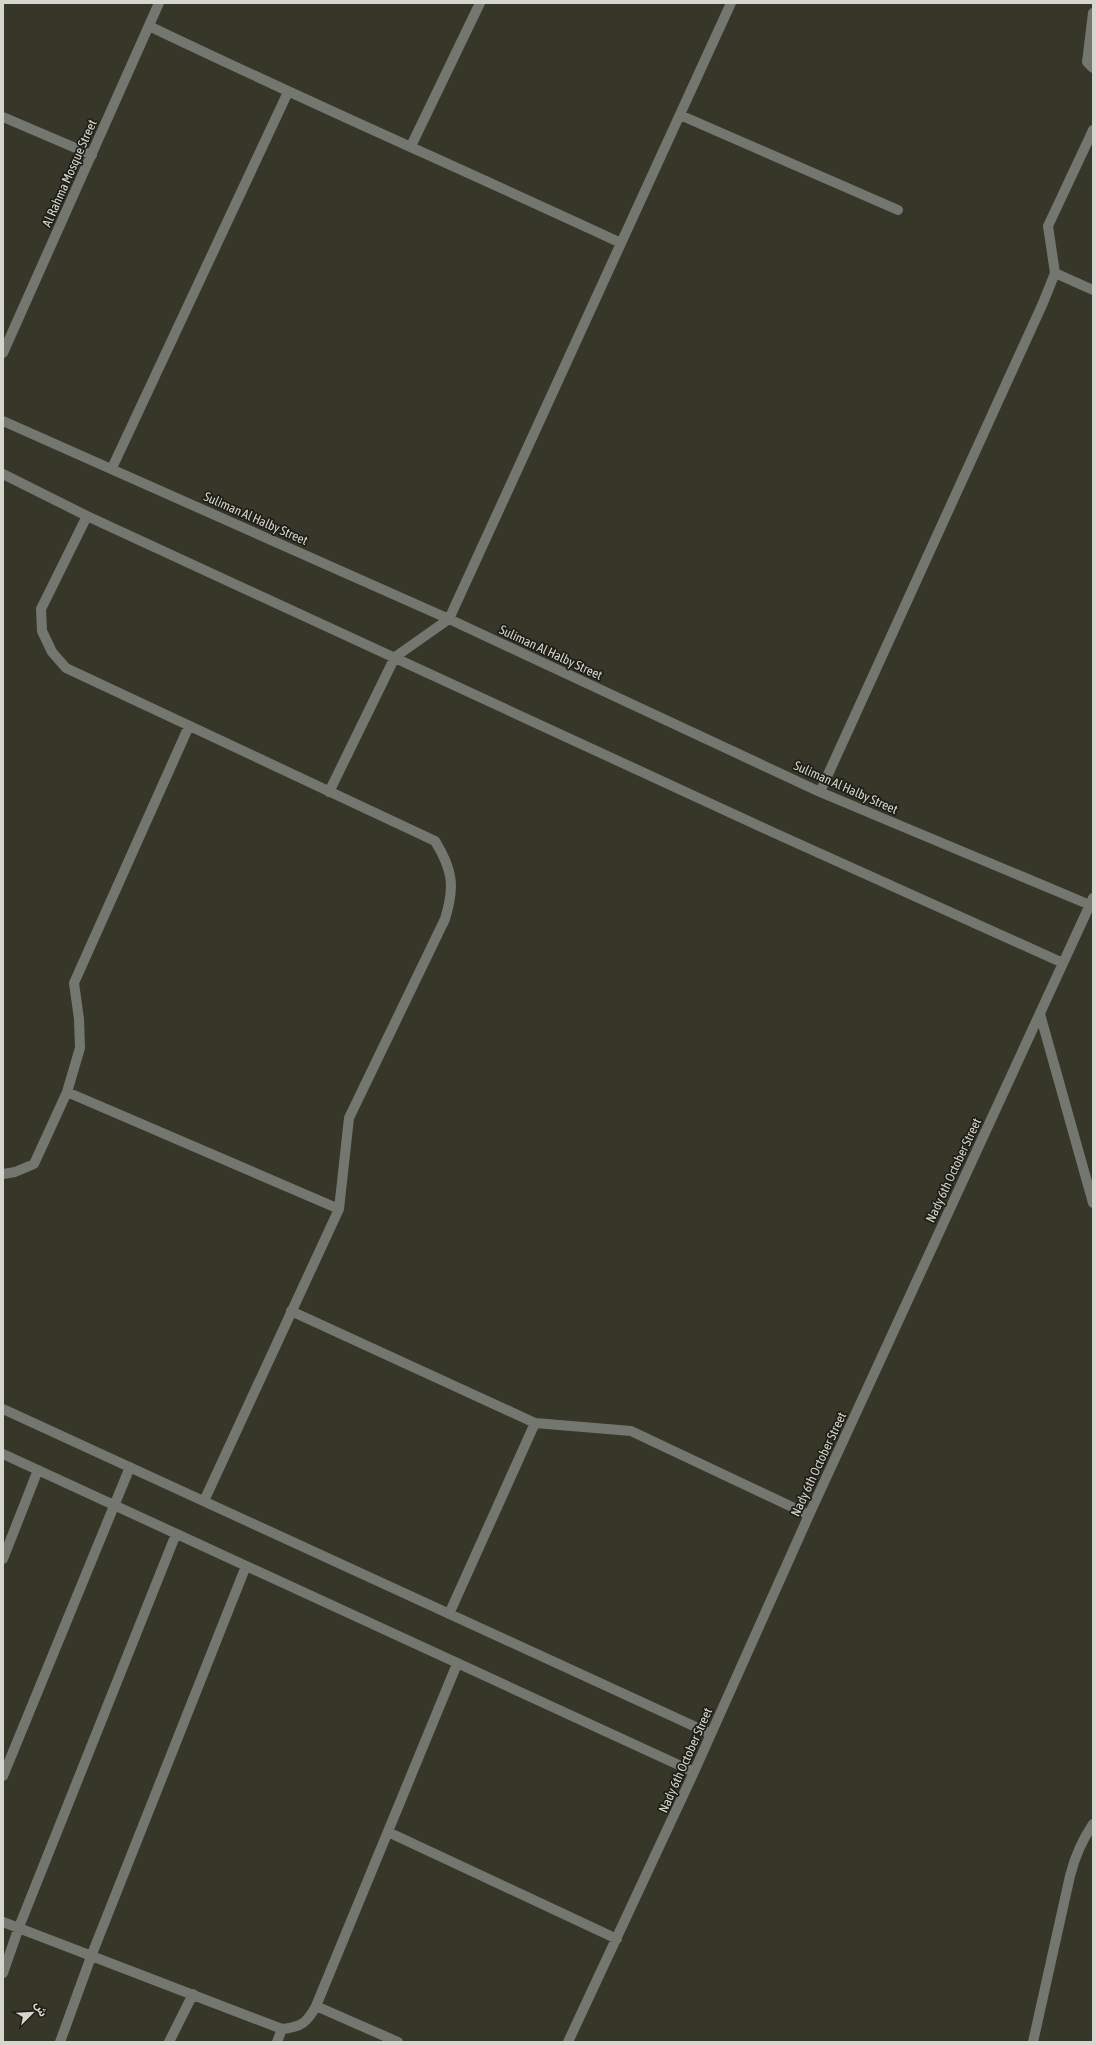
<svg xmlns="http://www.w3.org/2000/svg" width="1096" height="2045" font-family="'Asap Condensed','Noto Sans Arabic',sans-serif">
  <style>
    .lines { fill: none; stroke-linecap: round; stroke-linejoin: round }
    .minor { stroke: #737770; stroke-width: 10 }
    .labels { text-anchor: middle; stroke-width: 3.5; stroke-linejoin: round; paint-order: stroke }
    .street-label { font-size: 13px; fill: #d5d6cd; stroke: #1e1e17 }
  </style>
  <rect width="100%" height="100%" fill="#363728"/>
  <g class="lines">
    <path class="minor" d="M1093,13L1087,62L1093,68
      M149,26C305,101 464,170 621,243
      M680,115L898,210
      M3,117L92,155
      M411,146L480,3
      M1055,273L1093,290
      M3,353L159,3
      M3,421L449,619L820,792L1090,905
      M112,468L288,92
      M3,474L87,516L770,831L1063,963
      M87,516L41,609L42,631L52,652L66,668L435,841C453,870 455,887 445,919L349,1118L339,1209L204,1501
      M329,792L395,657L449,619L731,3
      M820,792L1043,303L1055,273L1048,226L1093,130
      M1040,1014L1093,1203
      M67,1092L339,1209
      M3,1174L15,1172L34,1164L67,1092L80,1048L79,1019L74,983L189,726
      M291,1311L535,1423L631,1431L809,1515
      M3,1409L711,1734
      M3,1454L694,1772
      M3,1559L38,1470
      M449,1614L535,1423
      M3,1776L130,1467
      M388,1832L617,1939
      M3,1922L282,2029C301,2027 307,2023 316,2006L457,1664
      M3,1973L19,1927L176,1534
      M316,2006L398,2042
      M60,2042L92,1954L246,1566
      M169,2042L193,1994
      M277,2042L282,2029
      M568,2042L694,1772L809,1515L1093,898
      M1033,2042L1070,1876C1075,1856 1082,1840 1093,1824"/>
  </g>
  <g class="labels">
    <g class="street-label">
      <text transform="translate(69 173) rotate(-66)" y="5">Al Rahma Mosque Street</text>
      <text transform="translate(256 518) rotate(24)" y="5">Suliman Al Halby Street</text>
      <text transform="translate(551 652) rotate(25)" y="5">Suliman Al Halby Street</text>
      <text transform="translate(846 787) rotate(24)" y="5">Suliman Al Halby Street</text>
      <text transform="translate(953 1170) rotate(-65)" y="5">Nady 6th October Street</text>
      <text transform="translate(818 1464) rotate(-65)" y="5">Nady 6th October Street</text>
      <text transform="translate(685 1760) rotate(-66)" y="5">Nady 6th October Street</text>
    </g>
  </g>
  <rect width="1096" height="2045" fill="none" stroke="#d5d6cd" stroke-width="8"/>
  <g transform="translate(32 2013) rotate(66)" stroke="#1e1e17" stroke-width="3" paint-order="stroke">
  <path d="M0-3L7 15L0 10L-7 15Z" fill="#d5d6cd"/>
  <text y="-6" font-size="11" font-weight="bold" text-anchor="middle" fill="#d5d6cd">ش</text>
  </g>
</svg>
